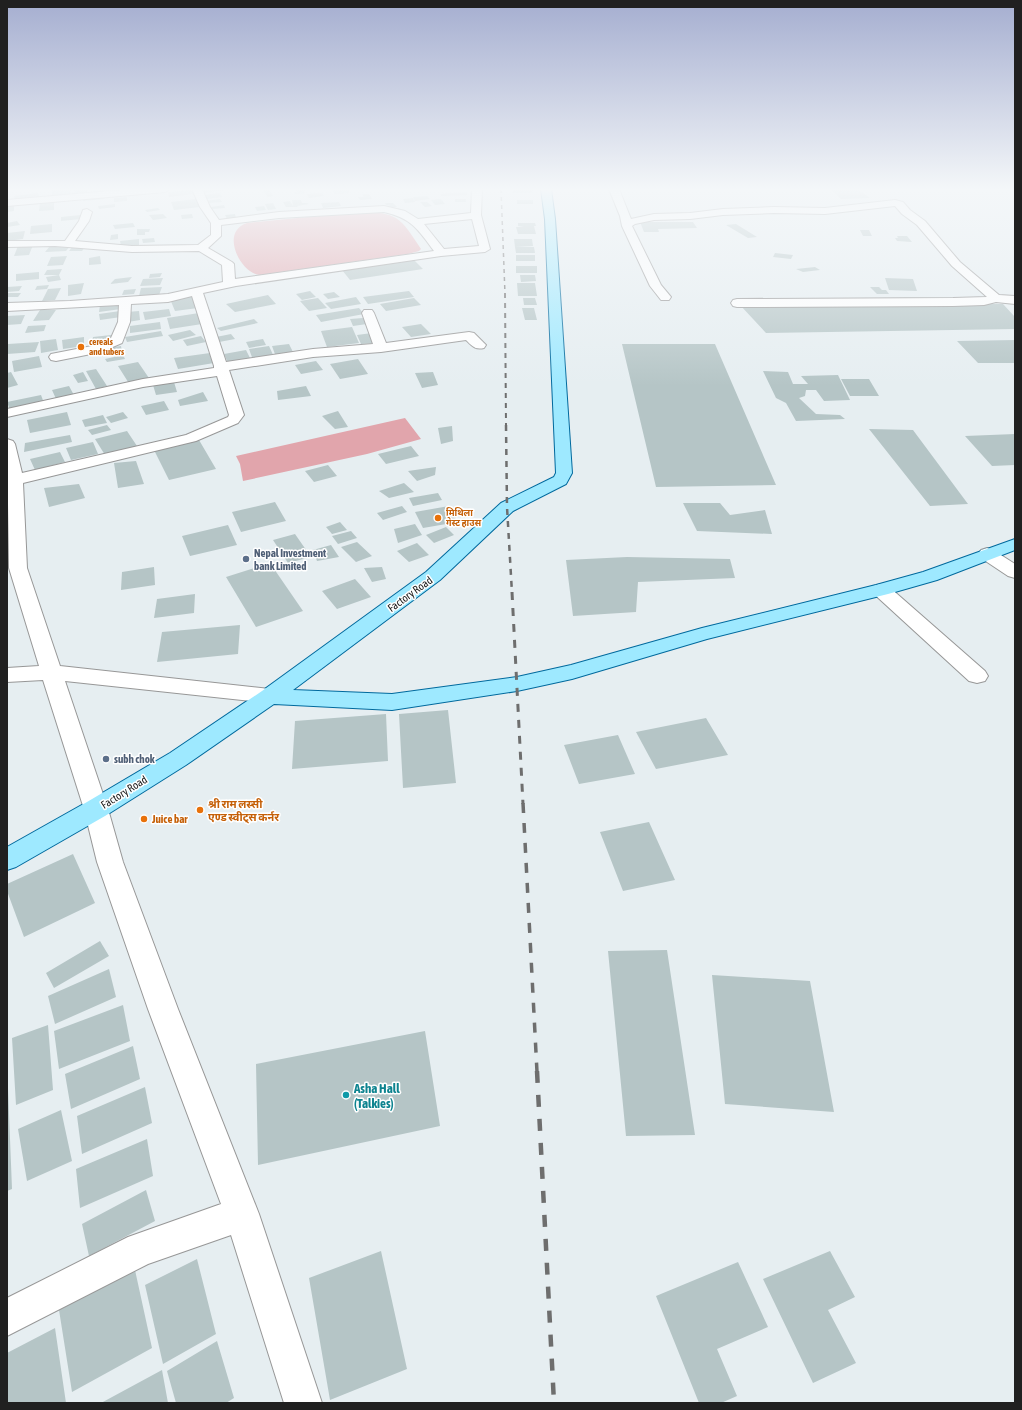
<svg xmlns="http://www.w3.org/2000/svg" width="1022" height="1410" font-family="'Asap Condensed','Noto Sans Devanagari',sans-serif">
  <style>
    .water { fill: #e1a5ac }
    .building { fill: #b5c5c6 }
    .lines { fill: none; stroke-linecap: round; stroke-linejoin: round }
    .minor-casing { stroke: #979797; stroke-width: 2 }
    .major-casing { stroke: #00699d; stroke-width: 2 }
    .minor { fill: #fff; fill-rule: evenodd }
    .major { fill: #9ee9ff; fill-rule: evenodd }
    .rail-far5 { stroke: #6e6e6e; stroke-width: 1.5; stroke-dasharray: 4 4; stroke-linecap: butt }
    .rail-far4 { stroke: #6e6e6e; stroke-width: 2; stroke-dasharray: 5 5; stroke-linecap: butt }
    .rail-far3 { stroke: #6e6e6e; stroke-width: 2.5; stroke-dasharray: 6 6; stroke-linecap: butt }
    .rail-far2 { stroke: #6e6e6e; stroke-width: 3; stroke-dasharray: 8 8; stroke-linecap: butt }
    .rail-far1 { stroke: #6e6e6e; stroke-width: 3.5; stroke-dasharray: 10 10; stroke-linecap: butt }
    .rail { stroke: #6e6e6e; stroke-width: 4.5; stroke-dasharray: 12 12; stroke-linecap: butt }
    .food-dot { fill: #e8710a; stroke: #fff; stroke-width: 1.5 }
    .service-dot { fill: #5c6f8a; stroke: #fff; stroke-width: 1.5 }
    .culture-dot { fill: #0f9aa8; stroke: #fff; stroke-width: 1.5 }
    .labels { text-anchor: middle; stroke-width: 3; stroke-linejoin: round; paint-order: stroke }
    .far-food-label { font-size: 9px; font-weight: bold; fill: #c56008; stroke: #fff; text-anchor: start }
    .service-label { font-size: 11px; font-weight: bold; fill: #4e5e75; stroke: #fff; text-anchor: start }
    .street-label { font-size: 11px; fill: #202020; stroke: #fff }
    .food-label { font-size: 11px; font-weight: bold; fill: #c56008; stroke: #fff; text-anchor: start }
    .near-culture-label { font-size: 13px; font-weight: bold; fill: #0d838f; stroke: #fff; text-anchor: start }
  </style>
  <rect width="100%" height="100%" fill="#e6eef1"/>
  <path class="water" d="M358,212C398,212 400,217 421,249L419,251L408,254L260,275C241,274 219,232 247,223Z
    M405,418L421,439L367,454L243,481L240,464L236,456Z"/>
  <path class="building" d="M70,189L71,195L52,197V190Z
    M75,189H87V194L74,195Z
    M230,189L205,193L202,190L207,189Z
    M296,189H304L305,193L295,194L294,192H297Z
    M333,189H348L350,193L334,194Z
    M513,189H532L533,193H513Z
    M831,189H857L870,198L841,199Z
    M193,190V194L169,197L168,192Z
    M270,190L273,196L268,197L263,191Z
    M466,192L467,195L441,196V194Z
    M38,193L40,198L15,201L14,196Z
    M220,193L222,197L206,199L204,195Z
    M322,193L324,196L309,198L307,194Z
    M362,194H369L372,199L360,200L358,197H364Z
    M427,196L430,199L415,201L413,197Z
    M104,197L105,199L83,201V198Z
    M127,197V201L114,202V198Z
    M413,198L415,202L405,203L403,199Z
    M196,199L200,207L174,210L171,202Z
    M220,199L222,202L207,203L205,201Z
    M441,199L445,204L435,205L431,200Z
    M455,199H466V202H455Z
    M292,200H301L302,203H307L309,204L297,206L298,207H286L283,202L290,201L293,206Z
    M517,200H533V204H517Z
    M54,201V210L39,211L40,202Z
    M339,202L341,206L323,208L321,203Z
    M420,202H427L432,206L425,207Z
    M273,203L276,209L268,210L265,204Z
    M385,203H393L397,207L388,208L386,206L391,205H386Z
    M115,204V207L99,209L98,206Z
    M14,205V211L7,212V206Z
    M224,205L225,208L212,209L211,207Z
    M264,206L266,210L257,211L255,207Z
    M158,208L160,210L147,212L145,210Z
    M163,214L167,218L153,220L149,215Z
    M192,214L193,218L182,219L181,215Z
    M235,214L236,218L227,219L225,215Z
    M81,215V219L61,221V217Z
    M17,221L20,225L7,227V223Z
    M640,222H693L697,228L658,229L659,232H644Z
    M133,223L135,227L115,229L113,225Z
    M518,223H535L536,226H534L536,234H518L516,227H524L518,226Z
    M52,224V232L30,234L31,226Z
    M736,224L757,237L748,238L726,225Z
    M137,229H150L149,232H145V235H137Z
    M860,230H869L872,236H863Z
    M25,231L23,239L7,241V233Z
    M118,234V239L110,240L111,235Z
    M897,236H907L912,242L897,241L895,238H898Z
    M154,238L155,242L143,243L142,239Z
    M139,239V245L121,246L120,241Z
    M514,239H532L533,246L515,247Z
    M33,245L29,255L14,256L18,246Z
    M71,245L66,251L45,252L50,246Z
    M73,246H86L82,251H69Z
    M515,247H534L535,253H516Z
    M775,253L793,255L791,259L773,257Z
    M516,255H535V261H516Z
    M67,256L63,265L47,266L51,257Z
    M100,256L101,264L89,265V258Z
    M413,259L423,269L350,280L342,270Z
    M516,266H537V273H516Z
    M815,267L820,270L803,272L796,269Z
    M62,269L59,275H44L47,270Z
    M39,272V279L16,281V274Z
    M162,273L160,277L149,278L150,274Z
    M59,275L61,280L48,282L46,277Z
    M520,275H535L536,281L521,282Z
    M132,277L128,282L110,284L115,279Z
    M163,278L160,285L140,286L143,279Z
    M885,278L913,279L917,291L889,290Z
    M84,283L81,294L68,296V285Z
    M517,283H535L537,296H518Z
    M49,285L47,289L35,290L37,286Z
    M22,286L19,291L7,292V287Z
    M162,287L159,295L139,296L141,288Z
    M870,287H879L882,290H886L889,294H877Z
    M61,288L55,300L42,301L48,289Z
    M136,289L134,294L122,295L124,290Z
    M310,291L316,297L302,300L296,294Z
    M409,291L414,297L368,304L363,297Z
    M334,292L340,297L328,299L323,294Z
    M7,293H21L18,297H7Z
    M268,295L276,304L235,312L226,304Z
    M193,296L198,308L175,311L170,299Z
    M356,297L361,304L331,309L325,303Z
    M318,298L327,308L309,311L300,301Z
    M414,298L421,305L386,311L380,304Z
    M523,298H535L537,305H524Z
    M121,303V309L99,312L100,305Z
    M1003,304L1015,317V329L766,333L740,305Z
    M359,308L364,314L321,322L316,315Z
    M522,308H534L537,320H525Z
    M169,309L171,316L145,320L143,312Z
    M40,310H56L49,320L33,321Z
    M120,311L121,317L100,320L99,314Z
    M139,311L140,320L128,322L127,312Z
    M199,313L202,324L170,329L167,318Z
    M25,315L21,324L7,325V316Z
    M363,318L367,324L353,326L350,319Z
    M254,319L258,323L221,331L217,328Z
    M160,322L161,329L130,333V326Z
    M421,324L431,334L411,337L402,327Z
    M46,325L44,331L25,333L28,326Z
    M352,327L359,343L327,347L321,331Z
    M190,330L196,335L173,341L168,335Z
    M161,331L163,336L127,342L125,337Z
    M372,333L377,343L361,344L357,335Z
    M231,334L235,339L219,342L216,337Z
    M111,335V342L92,345L93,337Z
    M201,336L206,342L187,346L183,340Z
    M84,337V346L63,349L62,340Z
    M56,339L58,350L41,353L40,341Z
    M263,339L266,345L249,348L246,342Z
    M1015,340V363H978L957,341Z
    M39,342L35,352L7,354L8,344Z
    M289,344L294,354L276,357L272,346Z
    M622,344H715L776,485L656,487Z
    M121,346L122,352L107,354L106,348Z
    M269,346L274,357L253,360L249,349Z
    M246,350L251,360L228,363L224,354Z
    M210,353L214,363L178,369L174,358Z
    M123,355L125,359L107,362L105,359Z
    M39,356L42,367L14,372L12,361Z
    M358,359L368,374L340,379L330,364Z
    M316,361L323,370L301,374L295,365Z
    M138,362L151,381L130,385L118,366Z
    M96,369L107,386L96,389L86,371Z
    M763,371L788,372L793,384H808L801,376L838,375L850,400L824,401L816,390H806L805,396L799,398L816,414L840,415L845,419L796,421L786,403L776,398Z
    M11,372L18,385L7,388V373Z
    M83,372L88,381L78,383L73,375Z
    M433,372L438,385L422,388L415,373Z
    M841,379H869L879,396H850Z
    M174,382L177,392L156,395L153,385Z
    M69,386L75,397L57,401L52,390Z
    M306,386L311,396L278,400L277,391Z
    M203,392L208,401L180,406L178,400Z
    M41,395L44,403L10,410L7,402Z
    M164,401L169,410L146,415L141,406Z
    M338,411L348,427L335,429L322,416Z
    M67,412L71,425L30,433L27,420Z
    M123,412L128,418L111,423L106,417Z
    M103,415L107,423L85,427L82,420Z
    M107,425L111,430L92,435L88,430Z
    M452,426L453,441L441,444L438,428Z
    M869,429L913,430L968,504L930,506Z
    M127,431L137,446L105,455L95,439Z
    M1015,434V465L992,466L965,436Z
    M70,435L72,442L24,452L25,443Z
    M199,440L216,469L169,480L154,450Z
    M93,442L98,454L71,460L66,448Z
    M411,446L419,456L386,464L378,454Z
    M60,452L65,462L35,470L30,459Z
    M136,461L144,484L118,488L114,463Z
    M328,465L337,476L314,482L305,471Z
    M436,467L435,475L417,481L408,471Z
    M404,483L414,492L389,498L379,491Z
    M79,484L85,498L49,507L44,488Z
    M438,493L442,500L413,506L409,498Z
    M275,502L286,521L241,532L232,512Z
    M683,503H720L730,515L765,510L772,534L697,531Z
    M402,506L407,512L383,520L377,513Z
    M449,506L458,522L423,528L415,512Z
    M340,522L347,530L332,534L326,527Z
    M415,524L422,535L398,543L394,529Z
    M228,525L237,545L190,556L182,536Z
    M446,527L454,535L434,543L426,535Z
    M351,531L357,538L338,544L332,536Z
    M295,534L311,557L288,563L273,540Z
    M357,542L372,556L356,562L341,547Z
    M417,543L429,555L409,562L397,551Z
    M331,545L339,557L317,561L313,550Z
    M627,557L730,559L735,578L638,582L636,612L573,616L566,560Z
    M270,563L303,611L256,627L226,577Z
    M154,567L155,585L121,590L122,572Z
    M382,567L386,579L372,582L364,568Z
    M355,579L371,597L337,609L322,591Z
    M195,594L194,613L154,618L157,599Z
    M240,625L238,654L157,662L162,632Z
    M448,710L456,783L403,788L399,714Z
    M386,714L388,761L292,769L295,721Z
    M706,718L728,755L656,769L636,732Z
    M618,735L635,774L579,784L564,745Z
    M649,822L675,880L623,891L600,832Z
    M73,854L95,903L24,937L7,891V884Z
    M100,941L109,956L54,988L46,973Z
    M667,950L695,1135L626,1136L608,951Z
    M109,969L116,997L55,1024L48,996Z
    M712,975L810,981L834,1112L725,1104Z
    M123,1005L130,1041L59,1069L54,1031Z
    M48,1025L53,1090L16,1105L12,1038Z
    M425,1031L440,1126L258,1165L256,1064Z
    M133,1046L140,1079L71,1109L65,1074Z
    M145,1087L152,1123L82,1154L77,1116Z
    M7,1088H8L12,1189L7,1191Z
    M61,1110L72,1161L27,1181L18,1129Z
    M147,1139L153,1176L80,1208L76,1169Z
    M146,1190L155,1221L89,1256L82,1224Z
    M381,1251L407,1369L330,1400L309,1278Z
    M830,1251L855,1297L828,1310L856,1363L813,1383L763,1279Z
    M197,1259L216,1334L163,1364L145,1285Z
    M738,1262L768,1327L717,1349L737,1396L721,1403H699L656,1296Z
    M135,1270L152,1348L72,1392L59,1310Z
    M55,1328L66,1403H7V1353Z
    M217,1341L234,1398L226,1403H176L167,1371Z
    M162,1370L168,1403H101Z"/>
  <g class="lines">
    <defs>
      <path id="minor" d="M133,189H170L165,192L7,206V200Z
        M192,189H202L210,207L219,220L279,212L384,206L405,211L418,219L471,213L472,189H482L481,215L490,249L485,252L441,256L236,286L203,293L226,362L313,349L373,344L362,313L364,310H372L374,313L386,343L469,332L474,333L486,345L484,348C475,350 472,346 466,340L381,352L313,357L229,370L244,415L238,423L196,441L23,483L27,568L60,666L270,689L278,691L281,696L278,701L270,703L65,681L108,809L123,862L178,1009L259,1214L322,1403H284L231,1235L148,1264L7,1336V1298L128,1237L221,1204L148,1009L97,862L84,809L43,680L7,682V668L39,666L9,568L7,439L13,441L15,444L22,473L186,435L228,417L229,415L217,376L143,387L7,417V409L143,379L214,368V366L192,296L168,302L131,304L130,322L122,343L101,352L56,361L51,360L49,357L51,354L92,346L111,338L118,322L119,305L7,311V303L70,301L168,294L223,282L222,265L199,251L132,252L55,246L7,247V241H65L79,221L83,210L87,209L92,212L89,221L75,241L132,246L198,245L211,235V223L200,207ZM384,212C411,218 418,229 434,251L235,279L234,264L232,262L208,248L221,236V225L279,218ZM472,219L479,246L444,249L424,224Z
        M609,189H619L631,219L654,214L690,213L723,209L774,207L825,208L895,200L903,202L910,210L925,221L960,262L999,295L1015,296V304L996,302L984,305L953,306L737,307L733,306L731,303L733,300L737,299L953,298L987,297L952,266L917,225L902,214L895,206L825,214L774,213L723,215L690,219L654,220L635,224L632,226L661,285L671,297L669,300H661L650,286L622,226L620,216Z
        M987,548L993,550L1015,564V578L1008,576L981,558L978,554L981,550Z
        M881,584L888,586L985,671L988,676L985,681L977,683L969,681L874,594L871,590L874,586Z"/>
      <path id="major" d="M541,189H551L555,219L572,473L566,484L513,511L440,580L293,690L392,694L517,677L571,665L702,628L876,585L923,572L1015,539V550L937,580L888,594L707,639L572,679L517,691L392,710L274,704L186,765L105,816L16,867L7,870V847L87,802L170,753L262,691L426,572L501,503L554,477L556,473L545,219Z"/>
    </defs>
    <use href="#minor" class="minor-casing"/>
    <use href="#major" class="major-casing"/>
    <use href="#minor" class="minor"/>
    <use href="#major" class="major"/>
    <path class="rail-far5" d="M501,189L505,294"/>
    <path class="rail-far4" d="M505,293L506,426"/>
    <path class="rail-far3" d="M506,425L507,507L512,593"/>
    <path class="rail-far2" d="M512,592L523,804"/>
    <path class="rail-far1" d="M523,803L537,1072"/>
    <path class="rail" d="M537,1071L554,1403"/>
  </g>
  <linearGradient id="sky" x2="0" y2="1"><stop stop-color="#a5aed0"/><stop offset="0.49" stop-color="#f4f7f9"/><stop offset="1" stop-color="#f4f7f9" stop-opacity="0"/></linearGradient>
  <rect width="1022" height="386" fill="url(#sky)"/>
  <g class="food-dot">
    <circle cx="81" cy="347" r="4"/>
    <circle cx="438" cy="518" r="4"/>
    <circle cx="200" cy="810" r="4"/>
    <circle cx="144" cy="819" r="4"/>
  </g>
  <g class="service-dot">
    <circle cx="246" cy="559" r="4"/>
    <circle cx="106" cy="759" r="4"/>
  </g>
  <circle class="culture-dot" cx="346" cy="1095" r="4"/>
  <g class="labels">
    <g class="far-food-label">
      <text x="89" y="345">cereals<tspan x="89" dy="10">and tubers</tspan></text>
      <text x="446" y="516">मिथिला<tspan x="446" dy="10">गेस्ट हाउस</tspan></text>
    </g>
    <g class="service-label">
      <text x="254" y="557">Nepal Investment<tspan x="254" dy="13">bank Limited</tspan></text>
      <text x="114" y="763">subh chok</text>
    </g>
    <g class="street-label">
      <text transform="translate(410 594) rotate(-36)" y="4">Factory Road</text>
      <text transform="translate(124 792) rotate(-32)" y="4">Factory Road</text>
    </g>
    <g class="food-label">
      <text x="208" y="808">श्री राम लस्सी<tspan x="208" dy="13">एण्ड स्वीट्स कर्नर</tspan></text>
      <text x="152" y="823">Juice bar</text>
    </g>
    <g class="near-culture-label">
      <text x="354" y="1093">Asha Hall<tspan x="354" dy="15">(Talkies)</tspan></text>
    </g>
  </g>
  <rect width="1022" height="1410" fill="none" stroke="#202020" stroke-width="16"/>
</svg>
